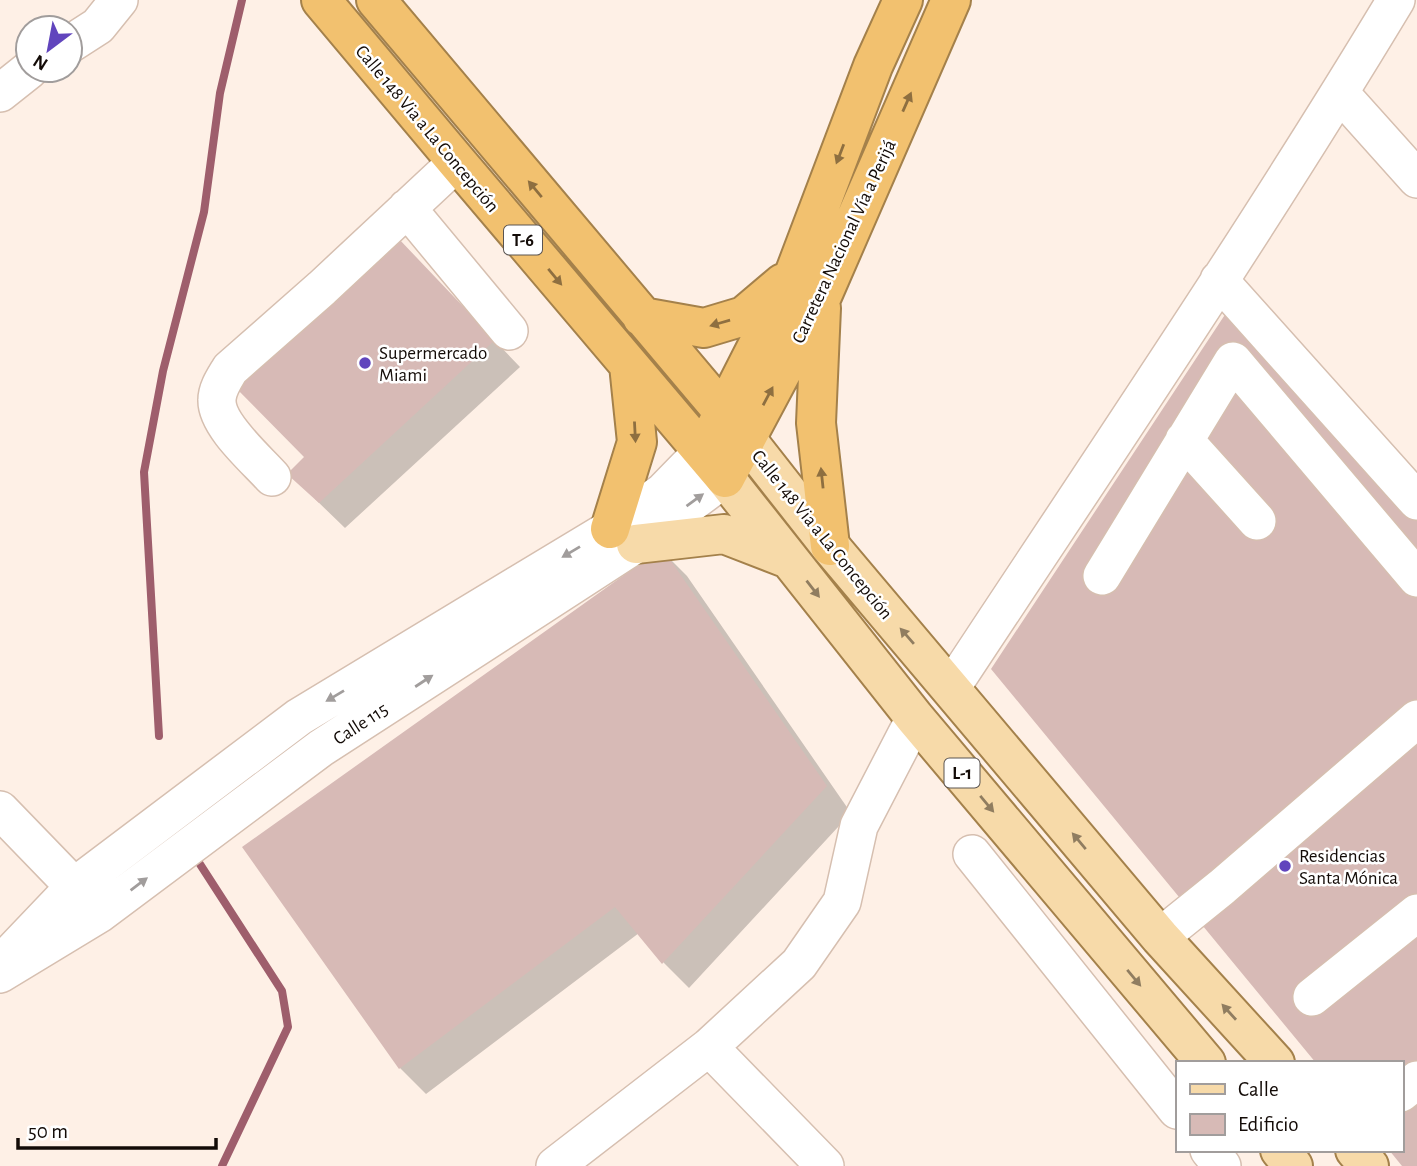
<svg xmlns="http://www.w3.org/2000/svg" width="1417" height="1166" font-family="'Alegreya Sans',sans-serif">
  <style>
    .shadow { fill: #0003 }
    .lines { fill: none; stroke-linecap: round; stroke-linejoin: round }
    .stream { stroke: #9e5e6c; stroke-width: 8 }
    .building { fill: #d7bab6 }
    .minor-casing { stroke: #d6bfb0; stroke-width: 40 }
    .major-casing { stroke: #a4814b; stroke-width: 42 }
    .highway-casing { stroke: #a4814b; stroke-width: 42 }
    .minor { stroke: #fff; stroke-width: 37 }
    .major { stroke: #f7daa9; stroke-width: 38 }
    .highway { stroke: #f2c16f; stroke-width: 38 }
    .oneway { fill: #8e6f40 }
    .oneway2 { fill: #a19d9c }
    .oneway3 { fill: #907d60 }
    .poi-dot { fill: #6145bd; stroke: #fff; stroke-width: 2.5 }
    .labels { text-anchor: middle; stroke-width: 5; stroke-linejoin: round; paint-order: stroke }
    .shield { fill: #fff; stroke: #5a5451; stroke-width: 2 }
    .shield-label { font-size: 18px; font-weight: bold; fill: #130b07 }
    .street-label { font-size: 19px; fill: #130b07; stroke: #fff }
    .poi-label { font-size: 19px; fill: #130b07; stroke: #fff; text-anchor: start }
  </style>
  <rect width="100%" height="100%" fill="#fef0e6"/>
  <path class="shadow" d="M423,266L520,367L345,528L315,499L307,457Z
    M661,550L687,576L851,813L689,988L664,963L639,933L426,1094L400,1068L244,847Z"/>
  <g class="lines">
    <path class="stream" d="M159,736L144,472L163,371L204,212L220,93L242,0
      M196,858L282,991L288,1027L222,1166"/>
  </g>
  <path class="building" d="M398,238L495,340L319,503L287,474L304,457L235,387Z
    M1232,304L1417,514V1166H1402L1389,1150H1401V1063H1316L991,669Z
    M662,548L827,786L662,964L615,907L399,1069L242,847Z"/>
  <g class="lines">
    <defs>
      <path id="minor" d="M70,44L98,26L119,0
        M0,93L29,70
        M1340,93L1417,179
        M407,208L509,331
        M1219,280L1417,501
        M1184,440L1257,521
        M272,477C256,459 216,425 217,400C217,389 224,379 230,369L322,288L457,162
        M1102,576L1233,361L1417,578
        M951,688C1101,460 1255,234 1396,0
        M0,810L92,905
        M972,854L1177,1110
        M1160,937L1222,887L1417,719
        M14,950L75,886L299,717L610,529L663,492L702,452
        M0,974L99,914L321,748L636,544L725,478
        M1312,997L1417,913
        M709,1047L825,1166
        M1401,1093L1417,1080
        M1209,1150L1222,1166
        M555,1166L709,1047L799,964L842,902L859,826L915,718"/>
      <path id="major" d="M746,439L830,546L1160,937L1275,1063
        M725,478L915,718L1206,1063
        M636,544L724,534L786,558
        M1280,1150L1293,1166
        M1355,1150L1369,1166"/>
      <path id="highway" d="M321,0L457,162L725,478L822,296L951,0
        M376,0L746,439
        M821,308L816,423L830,546
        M642,317L704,328L744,316L783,283
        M713,433L795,272L873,66L903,0
        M610,529L637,442L629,365"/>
    </defs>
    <use href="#minor" class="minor-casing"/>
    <use href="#major" class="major-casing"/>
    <use href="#highway" class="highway-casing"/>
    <use href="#minor" class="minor"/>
    <use href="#major" class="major"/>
    <use href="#highway" class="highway"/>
  </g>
  <defs><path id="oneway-solid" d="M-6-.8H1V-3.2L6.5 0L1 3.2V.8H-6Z" transform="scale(1.75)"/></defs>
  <g class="oneway">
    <use href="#oneway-solid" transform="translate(907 102) rotate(-66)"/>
    <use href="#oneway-solid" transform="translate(840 154) rotate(111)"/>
    <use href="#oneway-solid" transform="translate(535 189) rotate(-130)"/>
    <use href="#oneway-solid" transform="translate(555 277) rotate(50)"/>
    <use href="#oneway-solid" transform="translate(720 323) rotate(164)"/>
    <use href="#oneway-solid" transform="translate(768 396) rotate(-62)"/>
    <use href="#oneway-solid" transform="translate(635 432) rotate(87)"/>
    <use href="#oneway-solid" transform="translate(822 478) rotate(-96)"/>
  </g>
  <g class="oneway2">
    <use href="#oneway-solid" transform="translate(695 500) rotate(-36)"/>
    <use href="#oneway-solid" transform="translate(571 552) rotate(149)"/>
    <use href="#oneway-solid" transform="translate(424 681) rotate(-33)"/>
    <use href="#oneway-solid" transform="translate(335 696) rotate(149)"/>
    <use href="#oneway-solid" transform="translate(139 884) rotate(-37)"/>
  </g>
  <g class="oneway3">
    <use href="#oneway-solid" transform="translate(813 589) rotate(52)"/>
    <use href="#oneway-solid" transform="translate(907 636) rotate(-131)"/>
    <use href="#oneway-solid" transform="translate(987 804) rotate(50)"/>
    <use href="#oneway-solid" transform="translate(1079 841) rotate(-130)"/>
    <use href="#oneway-solid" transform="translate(1134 978) rotate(50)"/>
    <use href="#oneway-solid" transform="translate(1229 1012) rotate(-132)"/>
  </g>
  <g class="poi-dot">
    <circle cx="365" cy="363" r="7"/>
    <circle cx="1285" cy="866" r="7"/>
  </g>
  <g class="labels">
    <g class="shield">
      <rect x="504" y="225.5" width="38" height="29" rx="5"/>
      <rect x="944.5" y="758.5" width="35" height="29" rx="5"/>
    </g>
    <g class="shield-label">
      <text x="523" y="246">T-6</text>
      <text x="962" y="779">L-1</text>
    </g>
    <g class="street-label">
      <text transform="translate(428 128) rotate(50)" y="7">Calle 148 Via a La Concepción</text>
      <text transform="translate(843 241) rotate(-65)" y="7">Carretera Nacional Vía a Perijá</text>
      <text transform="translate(823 534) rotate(51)" y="7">Calle 148 Via a La Concepción</text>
      <text transform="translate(360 723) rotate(-33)" y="7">Calle 115</text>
    </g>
    <g class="poi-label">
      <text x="379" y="359">Supermercado<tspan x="379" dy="22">Miami</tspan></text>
      <text x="1299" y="862">Residencias<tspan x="1299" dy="22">Santa Mónica</tspan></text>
    </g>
  </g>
  <rect x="1176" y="1061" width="228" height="91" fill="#ffffff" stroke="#a19d9c" stroke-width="2"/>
  <rect x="1190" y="1084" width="35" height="10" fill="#f7daa9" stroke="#a19d9c" stroke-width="2"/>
  <text x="1238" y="1096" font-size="21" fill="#130b07">Calle</text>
  <rect x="1190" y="1114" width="35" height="21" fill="#d7bab6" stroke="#a19d9c" stroke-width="2"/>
  <text x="1238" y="1131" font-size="21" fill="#130b07">Edificio</text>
  <g transform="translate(49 49) rotate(212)"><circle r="33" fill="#ffffff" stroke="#a19d9c" stroke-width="2"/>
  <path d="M0-5L12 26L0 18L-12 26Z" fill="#6145bd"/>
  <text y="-10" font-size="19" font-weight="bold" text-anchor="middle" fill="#130b07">N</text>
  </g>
  <path d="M18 1138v10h198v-10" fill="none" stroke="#130b07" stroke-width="3.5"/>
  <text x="28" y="1138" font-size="21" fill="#130b07" stroke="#ffffff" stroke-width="5" paint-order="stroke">50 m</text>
</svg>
